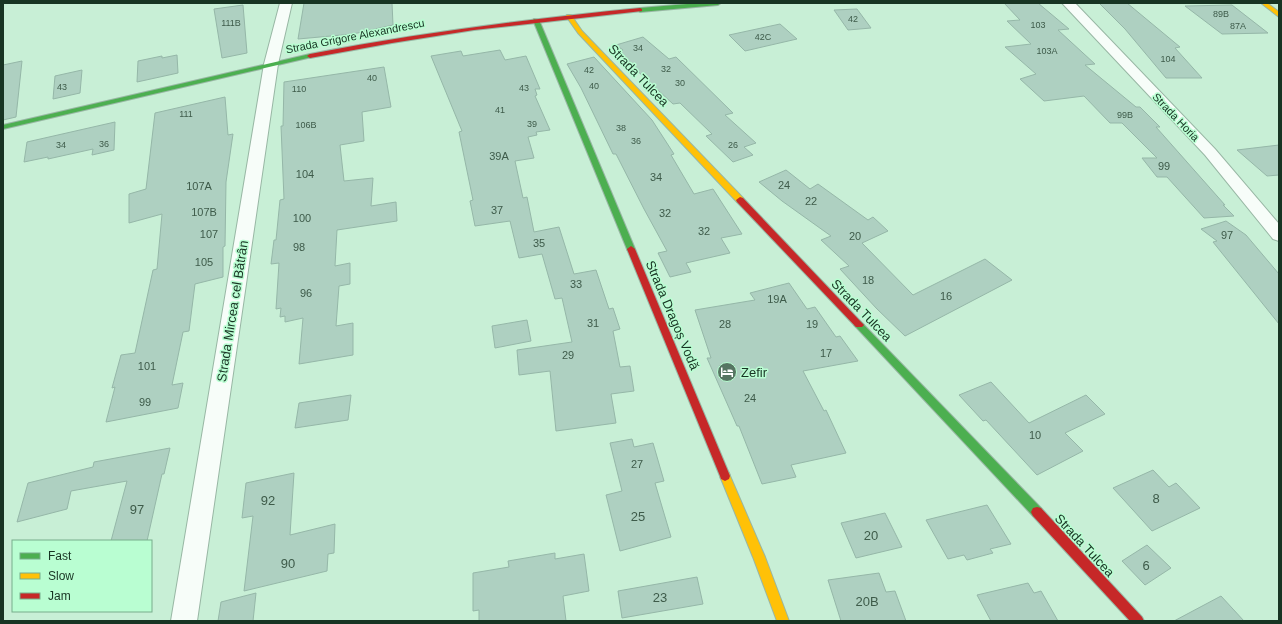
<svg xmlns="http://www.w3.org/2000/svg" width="1282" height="624" font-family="Helvetica,sans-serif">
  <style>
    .building { fill: #aed0c1; stroke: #95b7a8 }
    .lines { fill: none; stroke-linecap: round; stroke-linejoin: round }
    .street-casing { stroke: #98b7a4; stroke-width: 2 }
    .fast-casing { stroke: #98b7a4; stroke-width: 2 }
    .slow-casing { stroke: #98b7a4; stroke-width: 2 }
    .jam-casing { stroke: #98b7a4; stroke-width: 2 }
    .street { fill: #f7fdf9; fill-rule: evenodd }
    .fast { fill: #4caf50; fill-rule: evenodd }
    .slow { fill: #ffc107; fill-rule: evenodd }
    .jam { fill: #c62828; fill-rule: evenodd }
    .labels { text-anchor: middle; stroke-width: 3; stroke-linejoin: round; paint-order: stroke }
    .far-number-label { font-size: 9px; fill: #3e5b4a }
    .far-street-label { font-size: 11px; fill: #183423; stroke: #b9fed2 }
    .number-label { font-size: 11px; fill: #3e5b4a }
    .street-label { font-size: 13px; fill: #183423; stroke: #b9fed2 }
    .poi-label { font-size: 13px; fill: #183423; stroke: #b9fed2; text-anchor: start }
    .near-number-label { font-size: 13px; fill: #3e5b4a }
  </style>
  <rect width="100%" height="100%" fill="#c8efd6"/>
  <path class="building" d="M304,3H392L393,25L353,34L298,39Z
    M1004,3H1038L1069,29L1058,30L1095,64L1085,65L1136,107H1140L1160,127H1156L1225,205H1223L1234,216L1204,218L1167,177H1157L1142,158H1157L1122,123H1110L1084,96L1044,101L1020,79L1036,74L1005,47L1031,44L1007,21L1020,20Z
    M1099,3H1127L1180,47L1175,48L1202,78H1166L1125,29Z
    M243,5L247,53L222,58L214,9Z
    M1232,5L1268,33L1222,34L1185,6Z
    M857,9L871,28L848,30L834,10Z
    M780,24L797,39L745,51L729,35Z
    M643,37L669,59L676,57L733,113L725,115L756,143L744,147L753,155L733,162L706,136L712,134L680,103L673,104L617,52L623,50L616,45Z
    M500,50L505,60L526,56L540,89H535L537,95L535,96L550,130L536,132L537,135L528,137L534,158L515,161L523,198L527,197L534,232L559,227L574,274L596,270L609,309L613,308L620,329L613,331L620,367L630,366L634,391L611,394L616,423L556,431L550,371L519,375L517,350L572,342L562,298L555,299L542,254L519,258L510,221L475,226L470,201L473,200L459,132L462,131L431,56L461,51L463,56Z
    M177,55L178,73L137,82L138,61L162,56V58Z
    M594,57L652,120L674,154L671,155L694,194L713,189L742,234L721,238L730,253L686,263L691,272L670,277L658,253L667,251L644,209L616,154H613L581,88L567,64Z
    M22,61L16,117L3,120V65Z
    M384,67L391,107L362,112L364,141L340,145L344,181L373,178L371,206L396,202L397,221L337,230L335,266L350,263V284L339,286L336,326L353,323V355L299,364L303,318L285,322V316L280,317L281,308L276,309L279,263L271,264L274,240H276L280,200L284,199L281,126H283L284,82Z
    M82,70L80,93L53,99L55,76Z
    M225,97L228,135L233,134L226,182L225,246L223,247V277L195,284L189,331L183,332L172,385L183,383L178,408L106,422L115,387L112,388L121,355L135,353L153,270L157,269L162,214L129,223V194L146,189L155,113Z
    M115,122L114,150L92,155L93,149L48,159V157L24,162L27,142Z
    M1279,145V175L1267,176L1237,150Z
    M786,170L810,189L818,184L868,220L873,217L888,231L862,243L913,295L985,259L1012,280L905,336L877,309L840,269L849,266L821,240L831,236L782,201L759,182Z
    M1226,221L1246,235L1279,274V324L1213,242L1217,241L1201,229Z
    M789,283L807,309L815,307L836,337L840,336L858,361L803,371L824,411L826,410L846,453L791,465L796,477L762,484L739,426H737L707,358H711L695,310L755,300L750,293Z
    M527,320L531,341L495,348L492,326Z
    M991,382L1029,423L1086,395L1105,414L1065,433L1083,451L1037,475L986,420L983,421L959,395Z
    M351,395L348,420L295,428L299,403Z
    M632,439L634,447L653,443L664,481L655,483L671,537L620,551L606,495L622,491L610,443Z
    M170,448L164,474H162L147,541H111L127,481L71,491L67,509L17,522L28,483L93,467L94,462Z
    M1153,470L1169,487L1176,483L1200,508L1152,531L1113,488Z
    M294,473L290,535L335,524L334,553L328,554L327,571L244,591L253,516L242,518L246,483Z
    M987,505L1011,544L990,549L993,553L967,560L964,555L948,559L926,520Z
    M885,513L902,547L856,558L841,523Z
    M1147,545L1171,568L1145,585L1122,561Z
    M555,553V559L584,554L589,591L563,596L566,621H479V610L473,611V573L509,567L508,561Z
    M879,573L886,592L895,591L906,621H841L828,580Z
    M697,577L703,604L622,618L618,591Z
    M1028,583L1034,593L1041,591L1058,621H991L977,595Z
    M256,593L253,621H218L221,602Z
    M1221,596L1244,621H1174Z"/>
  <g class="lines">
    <defs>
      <path id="street" d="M280,3H292L278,64L197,621H171L264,64Z
        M1062,3H1075L1215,149L1279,224V241L1273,239L1205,155Z"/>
      <path id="fast" d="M699,3H721L718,5L640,12L637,10L640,8Z
        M534,19L539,20L635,249L634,251H628L627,249L533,20Z
        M310,54L313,56L312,57L3,129V125Z
        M859,321L862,323L1041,508L1043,512L1041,516L1037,517L1033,516L856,327L854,325L856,323Z"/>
      <path id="slow" d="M1261,3H1267L1279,12V17Z
        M567,15H571L582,31L743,198L744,200L743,202H737L578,33L566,16Z
        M725,471L729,473L730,476L765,557L789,621H777L753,557L720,476L721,473Z"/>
      <path id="jam" d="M640,8L642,9V11L474,30L392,43L310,58L307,56L310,54C419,33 529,19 640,8Z
        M740,197L743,198L862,323L864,325L862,327H856L737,202L736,200Z
        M631,246L635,249L730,476L729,479L725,481L721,479L720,476L627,249Z
        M1037,507L1041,508L1142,617L1144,621H1130L1033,516L1031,512L1033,508Z"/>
    </defs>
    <use href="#street" class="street-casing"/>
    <use href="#fast" class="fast-casing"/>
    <use href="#slow" class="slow-casing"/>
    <use href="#jam" class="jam-casing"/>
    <use href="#street" class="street"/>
    <use href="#fast" class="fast"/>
    <use href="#slow" class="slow"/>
    <use href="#jam" class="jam"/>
  </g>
  <defs>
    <symbol id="hotel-disc" viewBox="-11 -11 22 22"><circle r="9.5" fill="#567562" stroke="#b9fed2"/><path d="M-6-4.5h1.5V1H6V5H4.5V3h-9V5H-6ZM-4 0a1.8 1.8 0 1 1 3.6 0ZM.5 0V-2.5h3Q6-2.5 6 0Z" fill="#fff"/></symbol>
  </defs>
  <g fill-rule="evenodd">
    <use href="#hotel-disc" x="716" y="361" width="22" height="22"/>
  </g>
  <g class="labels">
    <g class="far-number-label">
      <text x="1221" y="17">89B</text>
      <text x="853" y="22">42</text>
      <text x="231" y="26">111B</text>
      <text x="1038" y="28">103</text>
      <text x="1238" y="29">87A</text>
      <text x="763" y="40">42C</text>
      <text x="638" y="51">34</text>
      <text x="1047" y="54">103A</text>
      <text x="1168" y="62">104</text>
      <text x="666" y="72">32</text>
      <text x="589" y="73">42</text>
      <text x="372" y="81">40</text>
      <text x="680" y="86">30</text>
      <text x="594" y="89">40</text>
      <text x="62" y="90">43</text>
      <text x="524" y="91">43</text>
      <text x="299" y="92">110</text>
      <text x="500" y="113">41</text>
      <text x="186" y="117">111</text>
      <text x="1125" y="118">99B</text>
      <text x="532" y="127">39</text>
      <text x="306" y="128">106B</text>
      <text x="621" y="131">38</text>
      <text x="636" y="144">36</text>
      <text x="104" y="147">36</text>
      <text x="61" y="148">34</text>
      <text x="733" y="148">26</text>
    </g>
    <g class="far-street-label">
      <text transform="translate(355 36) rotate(-11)" y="4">Strada Grigore Alexandrescu</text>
      <text transform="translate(1176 117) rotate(46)" y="4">Strada Horia</text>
    </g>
    <g class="number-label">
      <text x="499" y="160">39A</text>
      <text x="1164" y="170">99</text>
      <text x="305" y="178">104</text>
      <text x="656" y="181">34</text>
      <text x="784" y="189">24</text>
      <text x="199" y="190">107A</text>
      <text x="811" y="205">22</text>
      <text x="497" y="214">37</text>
      <text x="204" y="216">107B</text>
      <text x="665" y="217">32</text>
      <text x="302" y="222">100</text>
      <text x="704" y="235">32</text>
      <text x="209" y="238">107</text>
      <text x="1227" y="239">97</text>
      <text x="855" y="240">20</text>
      <text x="539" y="247">35</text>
      <text x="299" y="251">98</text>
      <text x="204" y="266">105</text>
      <text x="868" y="284">18</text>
      <text x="576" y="288">33</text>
      <text x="306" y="297">96</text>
      <text x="946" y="300">16</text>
      <text x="777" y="303">19A</text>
      <text x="593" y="327">31</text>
      <text x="725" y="328">28</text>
      <text x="812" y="328">19</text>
      <text x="826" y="357">17</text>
      <text x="568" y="359">29</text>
      <text x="147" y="370">101</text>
      <text x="750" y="402">24</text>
      <text x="145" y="406">99</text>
      <text x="1035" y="439">10</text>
      <text x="637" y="468">27</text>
    </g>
    <g class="street-label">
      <text transform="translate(639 75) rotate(46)" y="5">Strada Tulcea</text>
      <text transform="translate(862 310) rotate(46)" y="5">Strada Tulcea</text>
      <text transform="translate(232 311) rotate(-81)" y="5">Strada Mircea cel Bătrân</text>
      <text transform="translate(673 315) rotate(67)" y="5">Strada Dragoș Vodă</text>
      <text transform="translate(1085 545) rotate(47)" y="5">Strada Tulcea</text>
    </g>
    <g class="poi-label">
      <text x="741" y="377">Zefir</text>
    </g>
    <g class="near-number-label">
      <text x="1156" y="503">8</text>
      <text x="268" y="505">92</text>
      <text x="137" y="514">97</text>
      <text x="638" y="521">25</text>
      <text x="871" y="540">20</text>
      <text x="288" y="568">90</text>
      <text x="1146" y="570">6</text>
      <text x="660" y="602">23</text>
      <text x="867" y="606">20B</text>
    </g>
  </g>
  <rect width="1282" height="624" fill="none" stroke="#183423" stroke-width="8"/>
  <rect x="12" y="540" width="140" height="72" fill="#b9fed2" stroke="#79ad8c"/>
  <rect x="20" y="553" width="20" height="6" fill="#4caf50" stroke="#79ad8c"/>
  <text x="48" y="560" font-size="12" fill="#183423">Fast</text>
  <rect x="20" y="573" width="20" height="6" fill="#ffc107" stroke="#79ad8c"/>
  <text x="48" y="580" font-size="12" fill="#183423">Slow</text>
  <rect x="20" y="593" width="20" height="6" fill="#c62828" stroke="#79ad8c"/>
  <text x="48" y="600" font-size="12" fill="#183423">Jam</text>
</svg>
